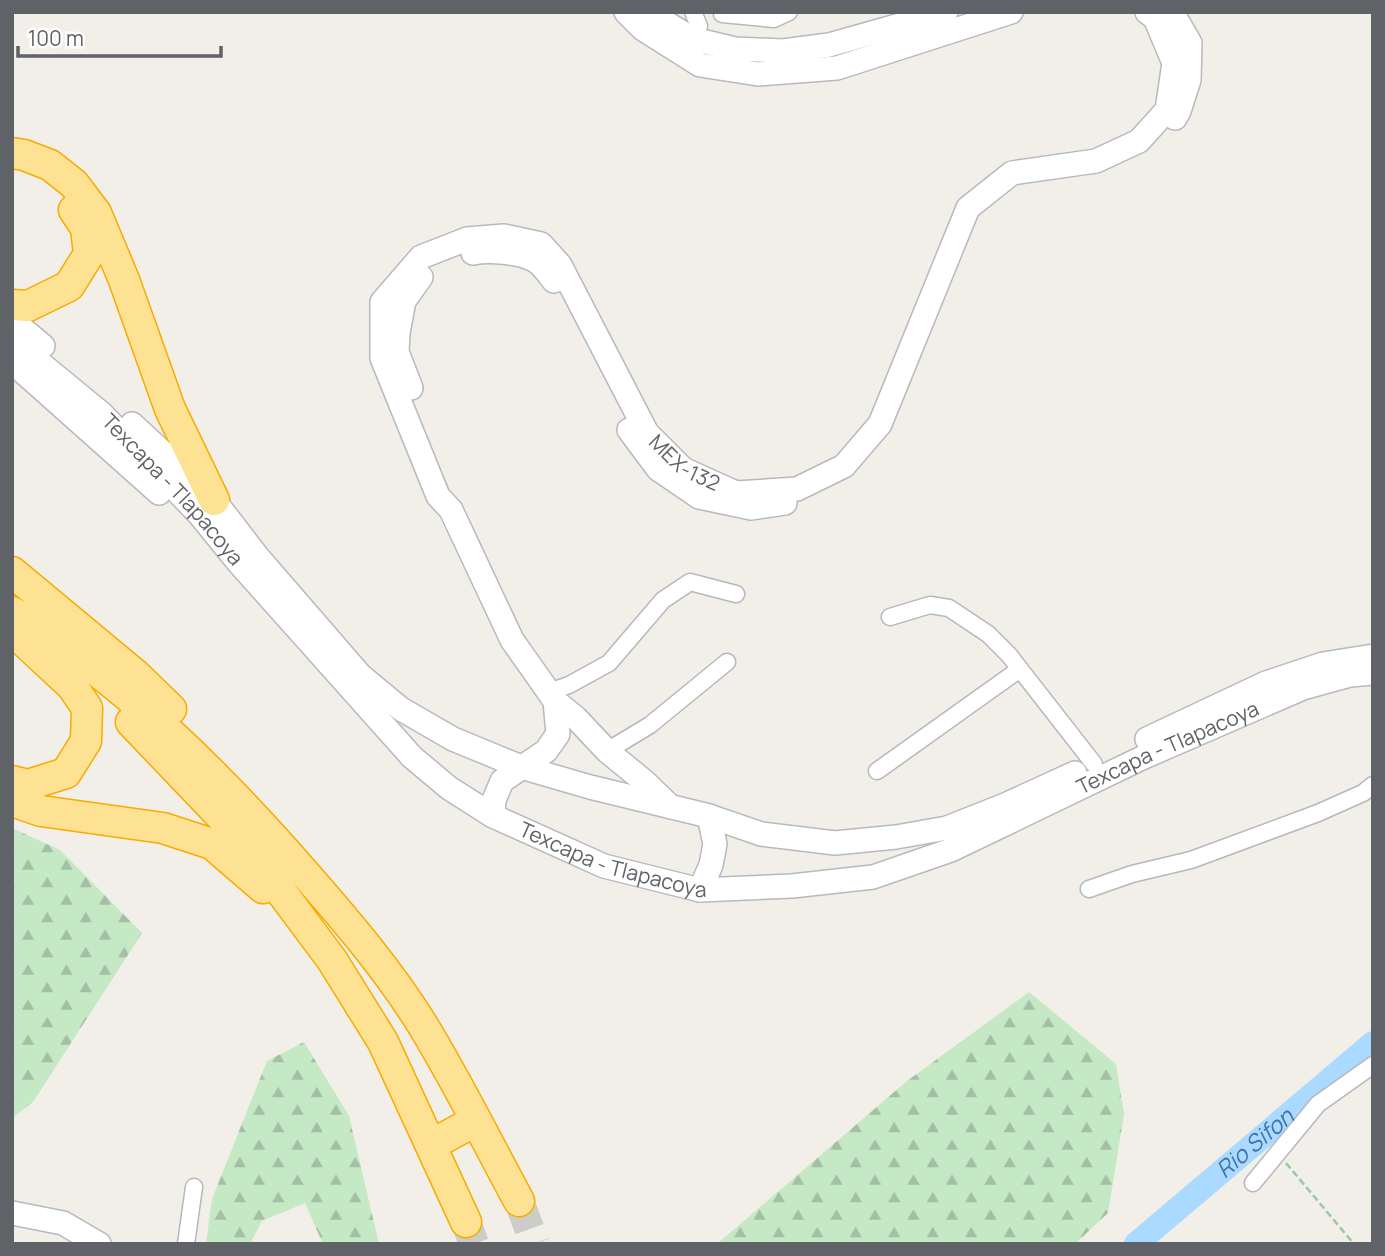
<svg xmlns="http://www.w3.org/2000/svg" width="1385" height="1256" font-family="Manrope,sans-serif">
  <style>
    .forest { fill: url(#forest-firs) }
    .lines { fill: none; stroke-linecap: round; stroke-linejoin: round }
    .river { stroke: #aadaff; stroke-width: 24 }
    .highway-tunnel { stroke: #ccccc8; stroke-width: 30; stroke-dasharray: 30 15; stroke-linecap: butt }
    .street-casing { stroke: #b5b8bc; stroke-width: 19 }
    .secondary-casing { stroke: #b6babf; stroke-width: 26 }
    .highway-casing { stroke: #f9ab00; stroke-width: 33 }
    .path { stroke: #9cc7a9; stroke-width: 2.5; stroke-dasharray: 7 3.5; stroke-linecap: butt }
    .street { stroke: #fff; stroke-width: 16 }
    .secondary { stroke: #fff; stroke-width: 23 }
    .highway { stroke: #fde293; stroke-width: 30 }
    .labels { text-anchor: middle; stroke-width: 5; stroke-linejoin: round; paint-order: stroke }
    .street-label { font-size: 21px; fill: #5f6368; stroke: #fff }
    .water-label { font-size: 23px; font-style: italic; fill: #4174aa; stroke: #fff }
  </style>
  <defs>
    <pattern id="forest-firs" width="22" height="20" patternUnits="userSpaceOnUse" patternTransform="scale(1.75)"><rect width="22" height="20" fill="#c5e8c5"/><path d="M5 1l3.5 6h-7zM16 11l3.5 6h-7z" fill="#a3c0a4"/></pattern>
  </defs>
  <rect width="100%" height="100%" fill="#f1efe8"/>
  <path class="forest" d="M12,828L60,850L142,933L33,1102L12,1118Z
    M1029,992L1116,1064L1124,1114L1108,1213L1075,1244H717L907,1081Z
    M304,1042L349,1116L379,1244H323L305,1203L262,1221L250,1244H206L212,1199L267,1061Z"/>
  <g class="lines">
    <path class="river" id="s1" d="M1136,1244L1373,1043"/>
    <path class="highway-tunnel" d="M519,1201L535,1244
      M466,1222L474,1244"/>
    <defs>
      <path id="street" d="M693,12L699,26L693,39L695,49
        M722,14L774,19L789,12
        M890,617L930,605L949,608L988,634L1009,655L1094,764
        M549,692L569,685L609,663L663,600L690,582L736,594
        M607,751L650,725L727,662
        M877,771L1020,669
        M1089,889L1132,874L1191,860L1318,813L1363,793L1373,785
        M1253,1183L1318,1104L1373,1065
        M186,1244L194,1187"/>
      <g id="secondary">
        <path d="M626,12L643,29L700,65L758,74L837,68L1011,12"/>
        <path d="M648,12L693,39L735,49L783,51L829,45L946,12"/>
        <path d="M1172,12L1190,43L1189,80L1179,111L1175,118"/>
        <path d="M473,253C488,250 520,252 534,260C542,264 548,274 554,281"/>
        <path d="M12,320L43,346"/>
        <path id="s2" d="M12,340L102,414L199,514L238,562L412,757L449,788L493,816L604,866L700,890L792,886L873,877L951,850L1144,757L1303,688L1350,675L1373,673"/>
        <path d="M12,362L159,493"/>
        <path d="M411,388L397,352L398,333L404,301L421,277"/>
        <path d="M132,424L214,500L257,556L360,675L401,709L453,739L521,767L590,787L709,816L761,834L835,843L896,837L947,828L1005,805L1075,773"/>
        <path d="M629,430L658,469L699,497L751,508L785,503"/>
        <path d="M1147,739L1266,683L1323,664L1373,656"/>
        <path id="s3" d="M671,807L645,782L607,751L576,718L555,701L512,640L451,510L438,496L382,358V302L421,257L467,239L504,236L541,244L560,265L647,433L683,469L736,493L797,489L844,466L880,424L968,208L1012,173L1096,161L1139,141L1167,110L1174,63L1155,18L1147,12"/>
        <path d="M493,816L494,800L502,781L546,751L558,734L555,701"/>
        <path d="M700,890L711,865L715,844L709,816"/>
        <path d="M12,1213L63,1223L99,1244"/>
      </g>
      <path id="highway" d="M12,153L24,155L50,165L74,184L96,213L124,280L170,409L214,500
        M12,305L28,306L69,286L89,254L86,228L74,210
        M12,572L137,676L171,709
        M12,612C126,682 221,777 308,877C349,924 389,971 422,1024C457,1081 487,1142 519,1201
        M131,722L238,834L332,960L383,1042L466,1222
        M12,781L28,785L66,773L86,741L87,708L72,686L16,634
        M12,801L41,811L163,828L212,844L263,888
        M431,1145L475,1121"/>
    </defs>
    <use href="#street" class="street-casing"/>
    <use href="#secondary" class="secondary-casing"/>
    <use href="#highway" class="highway-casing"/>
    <path class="path" d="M1286,1163L1354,1244"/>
    <use href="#street" class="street"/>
    <use href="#secondary" class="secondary"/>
    <use href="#highway" class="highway"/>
  </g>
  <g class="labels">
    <g class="street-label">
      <text dy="7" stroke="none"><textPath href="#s3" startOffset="1050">MEX-132</textPath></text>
      <text dy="7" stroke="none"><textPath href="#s2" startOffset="220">Texcapa - Tlapacoya</textPath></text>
      <text dy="7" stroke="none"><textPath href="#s2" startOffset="1396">Texcapa - Tlapacoya</textPath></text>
      <text dy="7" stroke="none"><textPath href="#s2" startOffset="808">Texcapa - Tlapacoya</textPath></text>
    </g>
    <g class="water-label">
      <text dy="8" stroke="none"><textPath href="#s1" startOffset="156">Rio Sifon</textPath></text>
    </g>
  </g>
  <rect width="1385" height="1256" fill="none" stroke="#5f6368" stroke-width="28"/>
  <path d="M18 46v10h203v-10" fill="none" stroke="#5f6368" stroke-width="3.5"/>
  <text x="28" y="46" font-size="21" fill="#5f6368" stroke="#ffffff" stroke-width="5" paint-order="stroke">100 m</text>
</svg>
